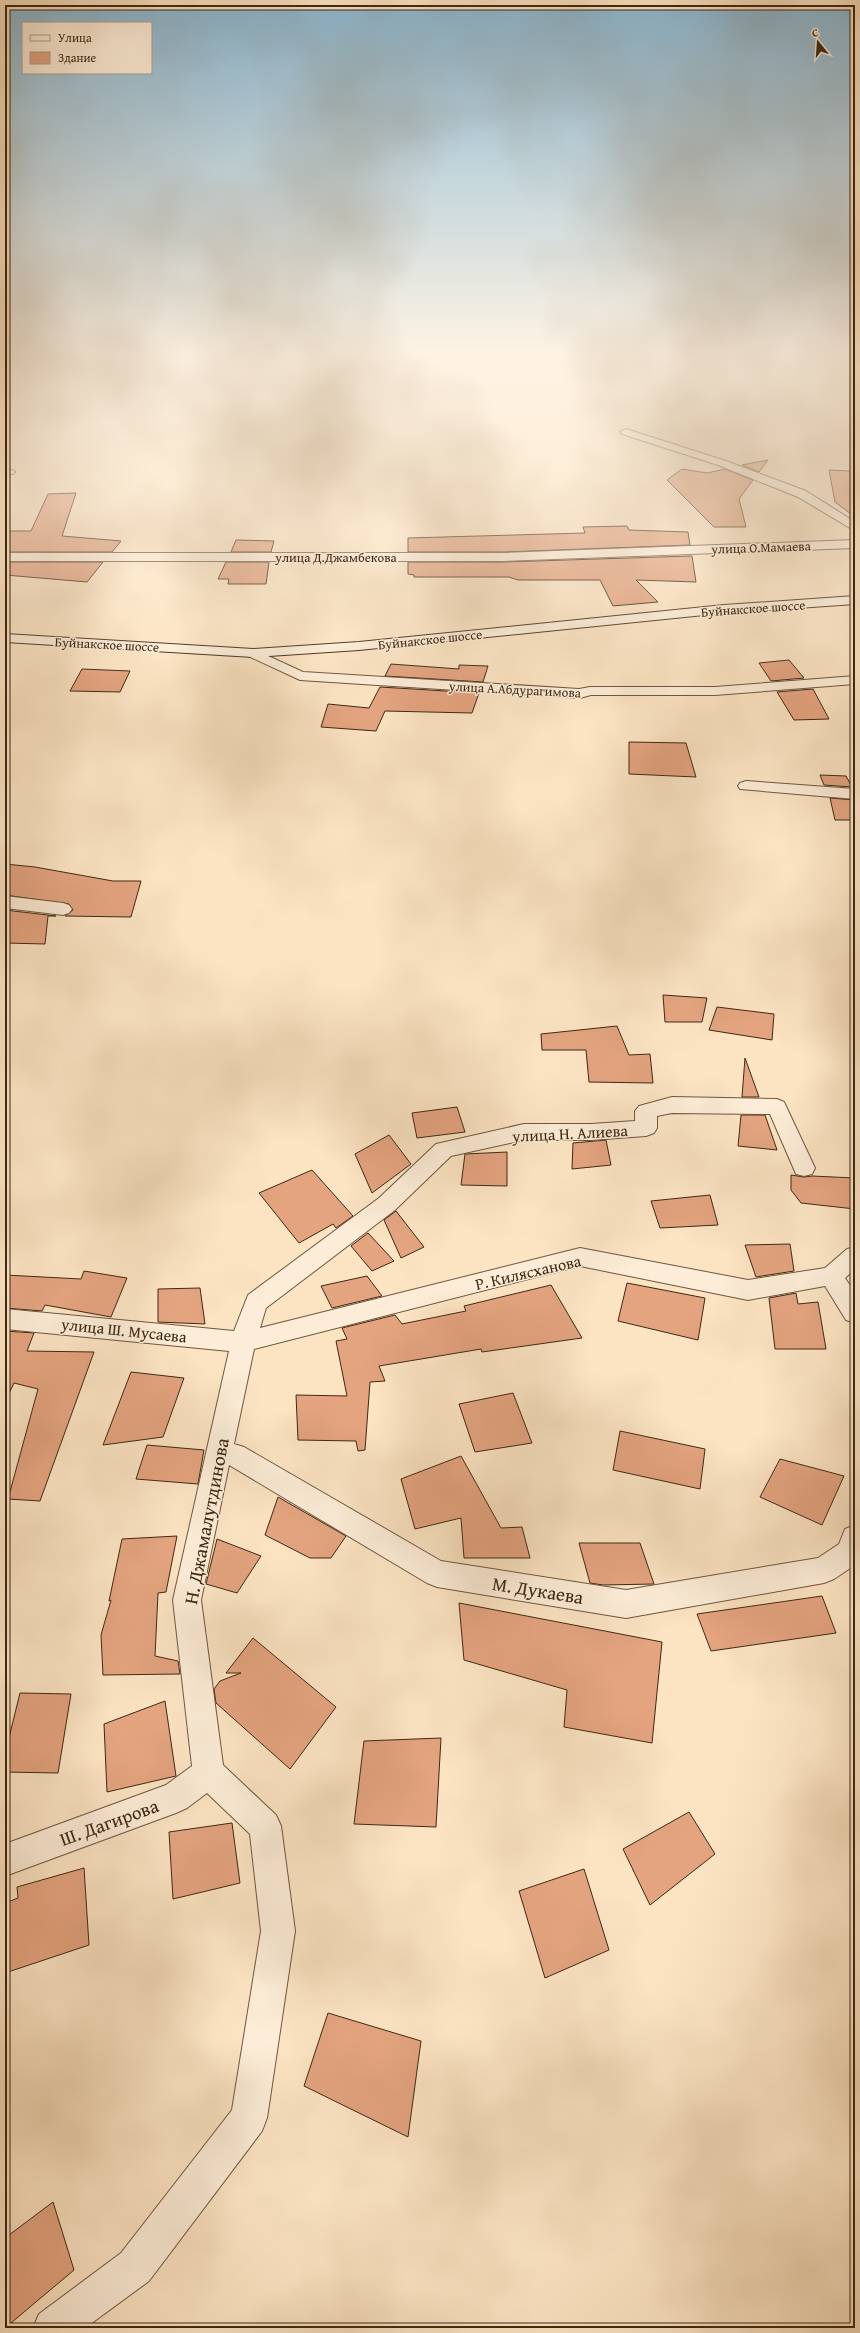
<svg xmlns="http://www.w3.org/2000/svg" width="860" height="2333" font-family="'Gentium Book Plus',serif">
  <style>
    .building { fill: #e4a480; stroke: #3e2813 }
    .lines { fill: none; stroke-linecap: round; stroke-linejoin: round }
    .street-casing { stroke: #6e573f; stroke-width: 2 }
    .secondary-casing { stroke: #3e2813; stroke-width: 2 }
    .street { fill: #fdedd8; fill-rule: evenodd }
    .secondary { fill: #fdedd8; fill-rule: evenodd }
    .labels { text-anchor: middle; stroke-width: 3; stroke-linejoin: round; paint-order: stroke }
    .far-street-label { font-size: 13px; fill: #3e2813; stroke: #fdedd8 }
    .street-label { font-size: 16px; fill: #3e2813; stroke: #fdedd8 }
    .near-street-label { font-size: 19px; fill: #3e2813; stroke: #fdedd8 }
  </style>
  <rect width="100%" height="100%" fill="#fce4c3"/>
  <filter id="stains"><feTurbulence type="fractalNoise" baseFrequency=".005" numOctaves="4"/><feColorMatrix values="0 0 0 0 .2 0 0 0 0 .09 0 0 0 0 .02 0 0 0 .5 -.17"/></filter>
  <radialGradient id="worn" r=".72"><stop offset=".6" stop-color="#630" stop-opacity="0"/><stop offset="1" stop-color="#630" stop-opacity=".3"/></radialGradient>
  <path class="building" d="M768,460L759,472L742,465Z
    M682,469L707,473L725,469L753,480L739,499L746,527H714L667,480Z
    M829,470L850,471L855,481V517L835,502Z
    M76,493L62,536L121,541L112,552H5V541L9,531H31L48,494Z
    M627,526L629,530L688,532L690,545L504,552H408V538L585,533L583,527Z
    M236,540L274,541L271,552H231Z
    M692,556L696,582L636,580L658,602L613,606L600,580H518L509,577H414V575L408,574V562H504Z
    M5,562H103L87,582L5,575Z
    M226,562H269L266,584H228L229,579H218Z
    M789,660L804,678L771,681L759,663Z
    M391,664L459,669V665L488,666L483,682L385,676Z
    M82,669L130,671L120,692L70,691Z
    M380,687L479,693L472,713L385,711L376,731L321,727L328,704L369,708Z
    M813,689L829,719L794,720L777,692Z
    M629,742L686,743L696,777L629,774Z
    M820,775L846,776L852,787L824,785Z
    M830,798L855,800V820H835Z
    M5,864L35,867L113,881H141L131,917L65,916L73,910L69,904L5,895Z
    M5,910L56,916H48L45,944L5,943Z
    M663,995L707,998L702,1022H665Z
    M717,1007L774,1014L772,1040L709,1030Z
    M617,1026L629,1055L650,1054L653,1083L589,1082L586,1050H542L541,1034Z
    M745,1058L759,1097H742Z
    M457,1107L465,1132L417,1138L412,1113Z
    M741,1115H765L777,1150L738,1146Z
    M389,1135L411,1164L372,1193L355,1154Z
    M606,1140L611,1165L572,1169L573,1143Z
    M507,1152V1186L461,1185L465,1154Z
    M312,1170L353,1216L336,1228L333,1224L299,1243L259,1193Z
    M791,1175L804,1177L812,1176L855,1178V1209L801,1203L791,1190Z
    M710,1195L718,1225L660,1228L651,1201Z
    M396,1211L424,1247L401,1258L384,1220Z
    M368,1233L394,1261L372,1271L351,1246Z
    M790,1244L794,1271L756,1277L745,1245Z
    M84,1271L127,1278L111,1317L45,1305L42,1311L5,1308V1275L81,1279Z
    M367,1276L382,1296L332,1308L321,1286Z
    M627,1283L705,1298L698,1340L618,1321Z
    M551,1285L582,1338L482,1352L481,1349L379,1366L385,1381L370,1382L365,1450L358,1451L356,1441L298,1440L296,1395L347,1396L336,1341L347,1339L342,1328L395,1315L402,1324L466,1311L464,1306Z
    M200,1288L205,1324L158,1322V1289Z
    M796,1293L798,1304L818,1302L826,1349H775L769,1298Z
    M5,1331L34,1333L27,1351L94,1352L40,1501L8,1499L38,1389L14,1383L5,1402Z
    M131,1372L184,1378L163,1437L103,1445Z
    M513,1393L532,1443L475,1452L459,1404Z
    M620,1431L705,1449L700,1489L613,1470Z
    M147,1445L204,1450L198,1484L136,1479Z
    M461,1456L501,1528L522,1527L530,1558H464L461,1518L415,1529L401,1479Z
    M780,1459L844,1476L822,1525L760,1497Z
    M278,1497L346,1536L331,1558H310L265,1535Z
    M177,1536L166,1592L158,1593L155,1656L178,1661L180,1674L103,1675L101,1635L111,1600L109,1601L122,1539Z
    M217,1539L261,1556L237,1593L206,1584Z
    M579,1543H640L654,1584L603,1585L590,1583Z
    M822,1596L836,1633L711,1651L697,1614Z
    M459,1603L662,1642L652,1743L564,1727L567,1690L464,1660Z
    M253,1638L336,1707L290,1769L216,1703L214,1689L220,1681L241,1673H226Z
    M20,1693L71,1694L58,1773L5,1772V1754Z
    M165,1701L176,1776L107,1792L104,1724Z
    M441,1738L436,1827L354,1824L364,1741Z
    M689,1812L715,1854L650,1905L623,1849Z
    M232,1823L240,1883L173,1899L169,1832Z
    M84,1868L89,1945L5,1973V1903L18,1898L17,1887Z
    M584,1869L609,1950L545,1978L519,1891Z
    M328,2013L421,2041L408,2137L304,2086Z
    M53,2202L74,2270L5,2328V2238Z"/>
  <g class="lines">
    <defs>
      <path id="street" d="M626,429L726,461L806,491L855,522V531L798,497L718,465L622,434L620,432Z
        M5,469L13,470L15,472L13,474L5,475Z
        M855,540V548L504,561H5V553H504Z
        M253,649L303,672L579,689L590,687H715L855,676V684L715,695H591L580,698L300,680L248,656L246,653L248,650Z
        M746,781L855,789V799L740,789L738,786L740,783Z
        M5,896L63,903L69,905L72,909L69,913L63,915L5,908Z
        M672,1097L777,1099L784,1102L815,1168L812,1174L804,1176L796,1174L770,1114L672,1113L657,1116V1128L654,1133L646,1136L591,1140H524L451,1156L395,1210L266,1308L260,1328L580,1248L748,1280L825,1268L847,1249L855,1247V1269L845,1278L855,1293V1323L846,1320L825,1286L748,1300L580,1266L254,1349L234,1444L244,1447L441,1561L626,1590L818,1558L839,1544L845,1529L855,1525V1565L834,1579L824,1583L626,1618L437,1587L427,1583L229,1465L201,1600L223,1765L276,1815L281,1826L295,1931L267,2118L262,2131L149,2281L85,2328H33L39,2314L121,2253L232,2110L261,1931L250,1834L207,1793L187,1808L176,1813L5,1876V1844L166,1785L192,1766L173,1600L229,1351L5,1329V1309L234,1331L248,1295L379,1198L436,1144L524,1124H591L635,1121V1111L639,1106Z"/>
      <path id="secondary" d="M855,596V604L724,613L359,650L253,657L5,642V634L253,649L359,642L724,605Z"/>
    </defs>
    <use href="#street" class="street-casing"/>
    <use href="#secondary" class="secondary-casing"/>
    <use href="#street" class="street"/>
    <use href="#secondary" class="secondary"/>
  </g>
  <linearGradient id="sky" x2="0" y2="1"><stop stop-color="#8bb8d3"/><stop offset="0.52" stop-color="#fef3e4"/><stop offset="1" stop-color="#fef3e4" stop-opacity="0"/></linearGradient>
  <rect width="860" height="681" fill="url(#sky)"/>
  <g class="labels">
    <g class="far-street-label">
      <text transform="translate(761 547) rotate(-2)" y="5">улица О.Мамаева</text>
      <text x="336" y="562">улица Д.Джамбекова</text>
      <text transform="translate(753 608) rotate(-4)" y="5">Буйнакское шоссе</text>
      <text transform="translate(430 639) rotate(-6)" y="5">Буйнакское шоссе</text>
      <text transform="translate(107 644) rotate(3)" y="5">Буйнакское шоссе</text>
      <text transform="translate(515 689) rotate(3)" y="5">улица А.Абдурагимова</text>
    </g>
    <g class="street-label">
      <text transform="translate(570 1133) rotate(-3)" y="6">улица Н. Алиева</text>
      <text transform="translate(528 1272) rotate(-13)" y="6">Р. Килясханова</text>
      <text transform="translate(124 1330) rotate(6)" y="6">улица Ш. Мусаева</text>
    </g>
    <g class="near-street-label">
      <text transform="translate(206 1521) rotate(-79)" y="7">Н. Джамалутдинова</text>
      <text transform="translate(538 1590) rotate(9)" y="7">М. Дукаева</text>
      <text transform="translate(109 1822) rotate(-20)" y="7">Ш. Дагирова</text>
    </g>
  </g>
  <rect width="860" height="2333" fill="none" stroke="#fce4c3" stroke-width="20"/>
  <rect x="6" y="6" width="848" height="2321" fill="none" stroke="#3e2813" stroke-width="2"/>
  <rect x="10" y="10" width="840" height="2313" fill="none" stroke="#3e2813"/>
  <rect x="22" y="22" width="130" height="52" fill="#fdedd8" stroke="#b19e89"/>
  <rect x="30" y="35" width="20" height="6" fill="#fdedd8" stroke="#b19e89"/>
  <text x="58" y="42" font-size="12" fill="#3e2813">Улица</text>
  <rect x="30" y="52" width="20" height="12" fill="#e4a480" stroke="#b19e89"/>
  <text x="58" y="62" font-size="12" fill="#3e2813">Здание</text>
  <g transform="translate(818 42) rotate(343)" stroke="#fdedd8" stroke-width="3" paint-order="stroke">
  <path d="M0-3L7 15L0 10L-7 15Z" fill="#3e2813"/>
  <text y="-6" font-size="11" font-weight="bold" text-anchor="middle" fill="#3e2813">С</text>
  </g>
  <rect width="100%" height="100%" filter="url(#stains)"/>
  <rect width="100%" height="100%" fill="url(#worn)"/>
</svg>
